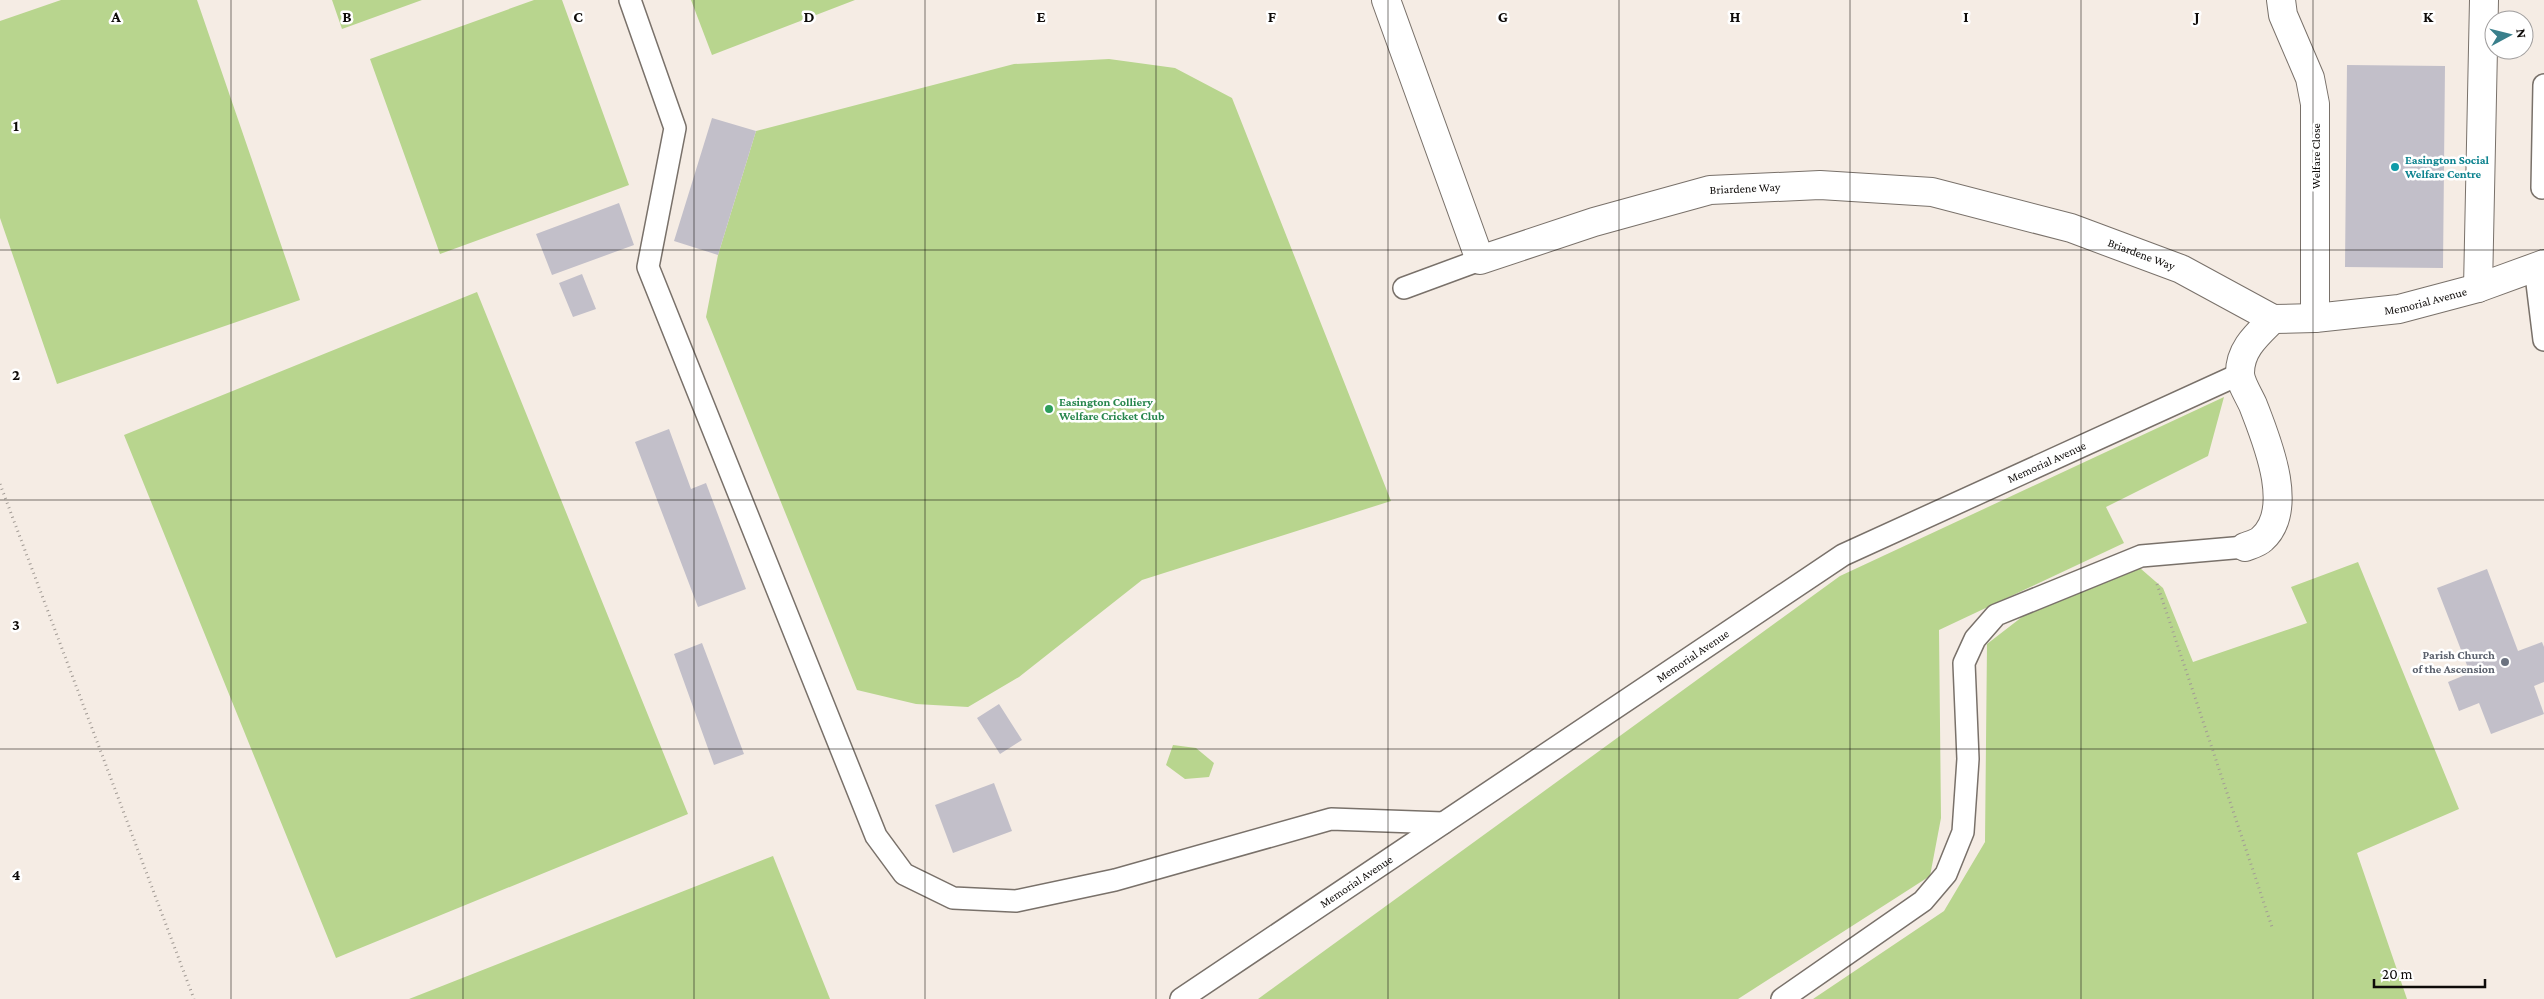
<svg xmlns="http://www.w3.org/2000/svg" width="2544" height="999" font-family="'Crimson Pro',serif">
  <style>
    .green { fill: #b8d58e }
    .building { fill: #c2bfc9 }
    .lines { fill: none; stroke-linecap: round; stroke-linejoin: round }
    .lane-casing { stroke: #79716a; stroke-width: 24 }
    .street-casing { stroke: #79716a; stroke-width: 30 }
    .path { stroke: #a29b95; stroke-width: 3; stroke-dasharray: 1 4; stroke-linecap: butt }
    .lane { stroke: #fff; stroke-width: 21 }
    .street { stroke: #fff; stroke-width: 28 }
    .grid { fill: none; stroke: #0e0b09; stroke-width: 1; stroke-opacity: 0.55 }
    .culture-dot { fill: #0f9aa8; stroke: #fff; stroke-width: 2 }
    .leisure-dot { fill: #2e9e5b; stroke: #fff; stroke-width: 2 }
    .worship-dot { fill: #6b7280; stroke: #fff; stroke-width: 2 }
    .labels { text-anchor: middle; stroke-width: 5; stroke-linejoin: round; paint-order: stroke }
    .street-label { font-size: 12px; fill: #0e0b09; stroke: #fff }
    .culture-label { font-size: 12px; font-weight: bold; fill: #0d838f; stroke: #fff; text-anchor: start }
    .leisure-label { font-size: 12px; font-weight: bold; fill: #27864d; stroke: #fff; text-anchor: start }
    .worship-label { font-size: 12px; font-weight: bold; fill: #5b616d; stroke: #fff; text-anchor: end }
    .grid-label { font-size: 16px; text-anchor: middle; font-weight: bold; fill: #0e0b09; stroke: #fff; stroke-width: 5; stroke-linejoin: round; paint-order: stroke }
  </style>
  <rect width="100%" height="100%" fill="#f5ece4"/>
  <path class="green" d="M61,0H197L300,300L57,384L0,218V21Z
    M332,0H422L342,29Z
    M534,0H562L629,185L440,254L370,59Z
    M691,0H855L712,55Z
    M1109,59L1175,68L1232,98L1391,501L1142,580L1019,677L968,707L916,704L857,690L706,317L718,255L756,131L1014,64Z
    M477,292L688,814L336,958L124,435Z
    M2224,397L2208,456L2106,507L2124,543L1939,630L1941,818L1930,876L1738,999H1258L1840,576Z
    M2133,562L2163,588L2193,662L2307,623L2291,587L2358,562L2459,809L2357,853L2407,999H1813L1944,911L1985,842L1987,644L2031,610Z
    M1173,745L1196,748L1214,763L1209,777L1185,779L1166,765Z
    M773,856L830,999H409Z"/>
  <path class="building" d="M2347,65L2445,66L2443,268L2345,267Z
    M712,118L756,131L718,255L674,241Z
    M619,203L634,245L552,275L536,234Z
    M582,274L596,309L573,317L559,283Z
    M669,429L691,489L706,483L746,589L698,607L635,442Z
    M2487,569L2518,651L2542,642L2544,647V682L2534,686L2544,714L2491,734L2479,703L2459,711L2448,682L2470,673L2437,588Z
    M702,643L744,754L714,765L674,654Z
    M999,704L1022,740L1000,754L977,718Z
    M994,783L1012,831L953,853L935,805Z"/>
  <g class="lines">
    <defs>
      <g id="lane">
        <path d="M630,0L675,128L648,267L876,836L904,874L953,898L1016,901L1115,880L1331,819L1443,823"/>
        <path d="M2542,188L2544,85"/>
        <path d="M2535,267L2544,340"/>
        <path d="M1404,288L1480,260"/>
        <path id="s1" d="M1181,999L1843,555L2240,374"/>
        <path d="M1782,999L1923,901L1946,874L1963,832L1968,759L1964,663L1975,639L1996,615L2141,556L2245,547"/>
      </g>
      <g id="street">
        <path id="s2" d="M1386,0L1480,260L1594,222L1710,190L1820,185L1932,192L2071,228L2181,269L2273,319L2315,318L2399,309L2478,288L2544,264"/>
        <path d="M2281,0L2283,15L2310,78L2315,104V318"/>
        <path d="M2478,288L2484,0"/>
        <path d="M2245,547C2250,545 2258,543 2262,539C2296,509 2266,439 2253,405C2249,396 2240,382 2240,373C2240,349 2257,335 2273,319"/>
      </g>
    </defs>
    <use href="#lane" class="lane-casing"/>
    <use href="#street" class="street-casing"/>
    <path class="path" d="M0,484L194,999
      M2157,584L2273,930"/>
    <use href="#lane" class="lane"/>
    <use href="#street" class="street"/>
  </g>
  <path class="grid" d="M231,0V999M463,0V999M694,0V999M925,0V999M1156,0V999M1388,0V999M1619,0V999M1850,0V999M2081,0V999M2313,0V999M0,250H2544M0,500H2544M0,749H2544"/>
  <circle class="culture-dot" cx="2395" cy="167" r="5"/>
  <circle class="leisure-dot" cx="1049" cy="409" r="5"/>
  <circle class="worship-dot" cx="2505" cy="662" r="5"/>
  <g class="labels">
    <g class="street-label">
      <text transform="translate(2316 156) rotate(-90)" y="4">Welfare Close</text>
      <text dy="4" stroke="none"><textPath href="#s2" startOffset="552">Briardene Way</textPath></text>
      <text dy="4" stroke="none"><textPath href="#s2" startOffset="958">Briardene Way</textPath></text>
      <text dy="4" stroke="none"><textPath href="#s2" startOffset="1259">Memorial Avenue</textPath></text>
      <text dy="4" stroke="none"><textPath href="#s1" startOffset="1021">Memorial Avenue</textPath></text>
      <text dy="4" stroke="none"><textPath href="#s1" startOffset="616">Memorial Avenue</textPath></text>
      <text dy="4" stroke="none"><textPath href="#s1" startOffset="211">Memorial Avenue</textPath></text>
    </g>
    <g class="culture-label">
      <text x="2405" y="164">Easington Social<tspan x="2405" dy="14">Welfare Centre</tspan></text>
    </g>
    <g class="leisure-label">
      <text x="1059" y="406">Easington Colliery<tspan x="1059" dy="14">Welfare Cricket Club</tspan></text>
    </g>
    <g class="worship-label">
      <text x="2495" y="659">Parish Church<tspan x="2495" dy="14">of the Ascension</tspan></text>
    </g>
  </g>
  <g class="grid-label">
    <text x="116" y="22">A</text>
    <text x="347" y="22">B</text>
    <text x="578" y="22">C</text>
    <text x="809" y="22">D</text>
    <text x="1041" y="22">E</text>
    <text x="1272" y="22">F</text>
    <text x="1503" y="22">G</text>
    <text x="1735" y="22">H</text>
    <text x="1966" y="22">I</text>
    <text x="2197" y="22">J</text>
    <text x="2428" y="22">K</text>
    <text x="16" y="131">1</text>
    <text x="16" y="380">2</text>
    <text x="16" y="630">3</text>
    <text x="16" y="880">4</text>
  </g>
  <g transform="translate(2509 35) rotate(83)"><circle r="24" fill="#ffffff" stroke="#9f9d9d"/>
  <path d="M0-4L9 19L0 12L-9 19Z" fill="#397f8b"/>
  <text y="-8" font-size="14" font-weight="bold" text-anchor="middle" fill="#0e0b09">N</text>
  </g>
  <path d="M2374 979v8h111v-8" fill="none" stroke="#0e0b09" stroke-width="2.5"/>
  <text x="2382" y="979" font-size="15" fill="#0e0b09" stroke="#ffffff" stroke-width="4" paint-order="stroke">20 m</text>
</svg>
